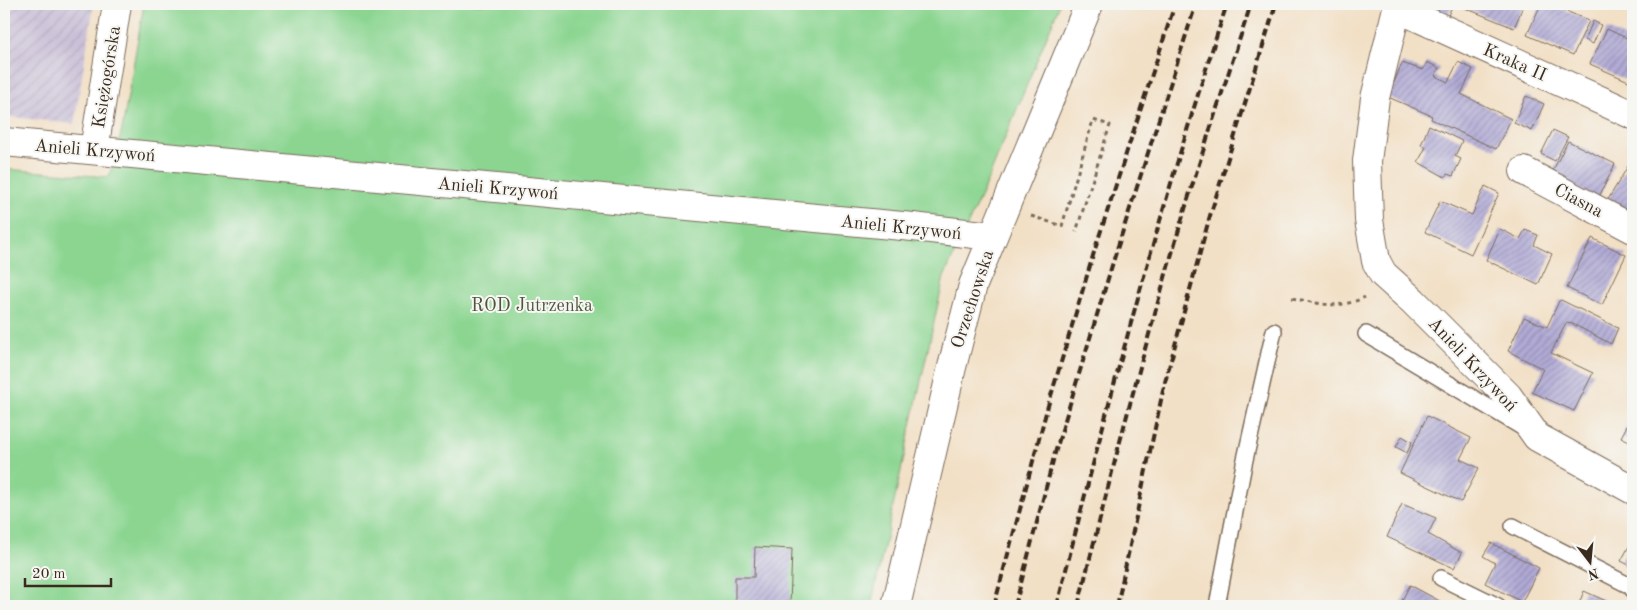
<svg xmlns="http://www.w3.org/2000/svg" width="1637" height="610" font-family="'Old Standard TT',serif">
  <style>
    .industrial { fill: url(#industrial-furrows) }
    .green { fill: #8bd591; stroke: #638058 }
    .building { fill: url(#building-hatch) }
    .lines { fill: none; stroke-linecap: round; stroke-linejoin: round }
    .service-casing { stroke: #7b6a59; stroke-width: 18 }
    .minor-casing { stroke: #7b6a59; stroke-width: 30 }
    .path { stroke: #7b6a59; stroke-width: 3; stroke-dasharray: 4 4; stroke-linecap: butt }
    .service { stroke: #fff; stroke-width: 15 }
    .minor { stroke: #fff; stroke-width: 28 }
    .rail { stroke: #3b2a1e; stroke-width: 4; stroke-dasharray: 8 4; stroke-linecap: butt }
    .labels { text-anchor: middle; stroke-width: 4; stroke-linejoin: round; paint-order: stroke }
    .street-label { font-size: 18px; fill: #3b2a1e; stroke: #f6f6f2 }
    .park-label { font-size: 18px; fill: #4f553b; stroke: #f6f6f2 }
  </style>
  <defs>
    <pattern id="industrial-furrows" width="10" height="10" patternUnits="userSpaceOnUse" patternTransform="scale(1.25)"><rect width="10" height="10" fill="#c9bfd7"/><path d="M-1 1l2-2M0 10L10 0M9 11l2-2" fill="none" stroke="#aea4b8"/></pattern>
    <pattern id="building-hatch" width="6" height="6" patternUnits="userSpaceOnUse" patternTransform="scale(1.25)"><rect width="6" height="6" fill="#b1abd6"/><path d="M-1 1l2-2M0 6l6-6M5 7l2-2" fill="none" stroke="#918bad"/></pattern>
  </defs>
  <rect width="100%" height="100%" fill="#f6f6f2"/>
  <filter id="ink" filterUnits="userSpaceOnUse"><feTurbulence type="fractalNoise" baseFrequency=".02" numOctaves="2"/><feDisplacementMap in="SourceGraphic" scale="10" xChannelSelector="R" yChannelSelector="G"/><feConvolveMatrix kernelMatrix="1 2 1 2 8 2 1 2 1" color-interpolation-filters="sRGB"/></filter>
  <filter id="wash" filterUnits="userSpaceOnUse"><feTurbulence type="fractalNoise" baseFrequency=".0096" numOctaves="4" result="noise"/><feDisplacementMap in="SourceGraphic" scale="20" xChannelSelector="R" yChannelSelector="G"/><feGaussianBlur stdDeviation="1.12" result="paint"/><feColorMatrix in="noise" values="0 0 0 0 0 0 0 0 0 0 0 0 0 0 0 0 0 1.4 0 .05"/><feComposite in="paint" operator="in"/></filter>
  <g filter="url(#wash)">
    <rect width="100%" height="100%" fill="#f2e0c6"/>
    <path class="industrial" d="M4,4H94L74,124L4,116Z"/>
    <path class="green" d="M144,4H1060L987,182L944,277L871,606H4V169L109,177L122,130Z"/>
    <g id="blocks">
      <path class="building" d="M1417,4H1453L1447,18Z
        M1467,4H1524L1514,28L1465,8Z
        M1541,4H1550L1589,21L1573,55L1527,35Z
        M1593,21L1601,25L1593,44L1585,40Z
        M1607,29L1633,41V83L1590,64Z
        M1427,62L1439,68L1435,76L1448,82L1458,62L1473,69L1461,94L1511,119L1496,149L1431,119L1432,116L1388,97L1402,63L1423,70Z
        M1526,96L1544,104L1532,131L1514,123Z
        M1429,125L1462,141L1455,156L1461,159L1453,176L1447,174L1445,177L1418,162L1426,147L1421,145Z
        M1553,130L1568,137L1555,161L1541,154Z
        M1568,141L1615,164L1598,199L1551,174Z
        M1631,161L1633,162V216L1606,203Z
        M1485,186L1499,193L1471,254L1425,232L1440,201L1472,215Z
        M1500,229L1520,239L1525,230L1538,235L1534,245L1552,254L1538,285L1486,260Z
        M1592,238L1626,255L1602,305L1567,288Z
        M1561,300L1618,328L1611,344L1573,324L1566,323L1551,353L1593,373L1574,411L1532,392L1543,369L1508,351L1524,317L1547,327L1559,301Z
        M1633,415V443L1621,437Z
        M1427,416L1471,438L1460,459L1479,468L1461,502L1400,473Z
        M1402,436L1412,442L1407,453L1396,447Z
        M1402,504L1436,518L1428,534L1462,553L1454,568L1387,537Z
        M1633,539V567L1621,561Z
        M1491,543L1539,568L1522,602L1485,583L1495,563L1483,556Z
        M755,547L792,549L790,606H735V577H754Z
        M1410,585L1447,605V606H1399Z
        M1584,591L1617,606H1578Z"/>
    </g>
  </g>
  <g filter="url(#ink)">
    <use href="#blocks" fill-opacity="0" stroke="#7b6a59" stroke-width="1"/>
    <g class="lines">
      <defs>
        <path id="service" d="M1366,334L1525,429
          M1513,526L1630,586L1633,590
          M1441,578L1498,606
          M1217,606L1244,464L1274,331"/>
        <path id="minor" d="M1398,4L1375,98L1367,161L1369,220L1376,261L1383,274L1413,301L1508,396L1537,437L1633,490
          M1397,8L1633,115
          M4,142L913,227L992,236
          M94,150L117,4
          M1524,171L1633,229
          M896,606L952,367L973,285L1089,4"/>
      </defs>
      <use href="#service" class="service-casing"/>
      <use href="#minor" class="minor-casing"/>
      <path class="path" d="M1031,216L1062,226L1093,120L1110,125L1076,232
        M1292,298C1321,304 1338,310 1365,297"/>
      <use href="#service" class="service"/>
      <use href="#minor" class="minor"/>
      <path class="rail" d="M994,606L1047,409L1095,249L1175,4
        M1015,606L1055,453L1117,249L1196,4
        M1057,606C1107,404 1162,202 1227,4
        M1078,606C1111,473 1146,340 1185,209C1206,140 1229,72 1251,4
        M1117,606L1164,386L1209,219L1276,4"/>
    </g>
  </g>
  <g class="labels">
    <g class="street-label">
      <text transform="translate(1515 62) rotate(24)" y="6">Kraka II</text>
      <text transform="translate(106 77) rotate(-81)" y="6">Księżogórska</text>
      <text transform="translate(95 150) rotate(5)" y="6">Anieli Krzywoń</text>
      <text transform="translate(498 188) rotate(5)" y="6">Anieli Krzywoń</text>
      <text transform="translate(1579 200) rotate(28)" y="6">Ciasna</text>
      <text transform="translate(901 227) rotate(6)" y="6">Anieli Krzywoń</text>
      <text transform="translate(972 299) rotate(-72)" y="6">Orzechowska</text>
      <text transform="translate(1473 364) rotate(47)" y="6">Anieli Krzywoń</text>
    </g>
    <g class="park-label">
      <text x="532" y="311">ROD Jutrzenka</text>
    </g>
  </g>
  <rect width="1637" height="610" fill="none" stroke="#f6f6f2" stroke-width="20"/>
  <g transform="translate(1590 562) rotate(164)" stroke="#f6f6f2" stroke-width="4" paint-order="stroke">
  <path d="M0-4L9 19L0 12L-9 19Z" fill="#3b2a1e"/>
  <text y="-8" font-size="14" font-weight="bold" text-anchor="middle" fill="#3b2a1e">N</text>
  </g>
  <path d="M25 578v8h86v-8" fill="none" stroke="#3b2a1e" stroke-width="2.5"/>
  <text x="32" y="578" font-size="15" fill="#3b2a1e" stroke="#f6f6f2" stroke-width="4" paint-order="stroke">20 m</text>
</svg>
